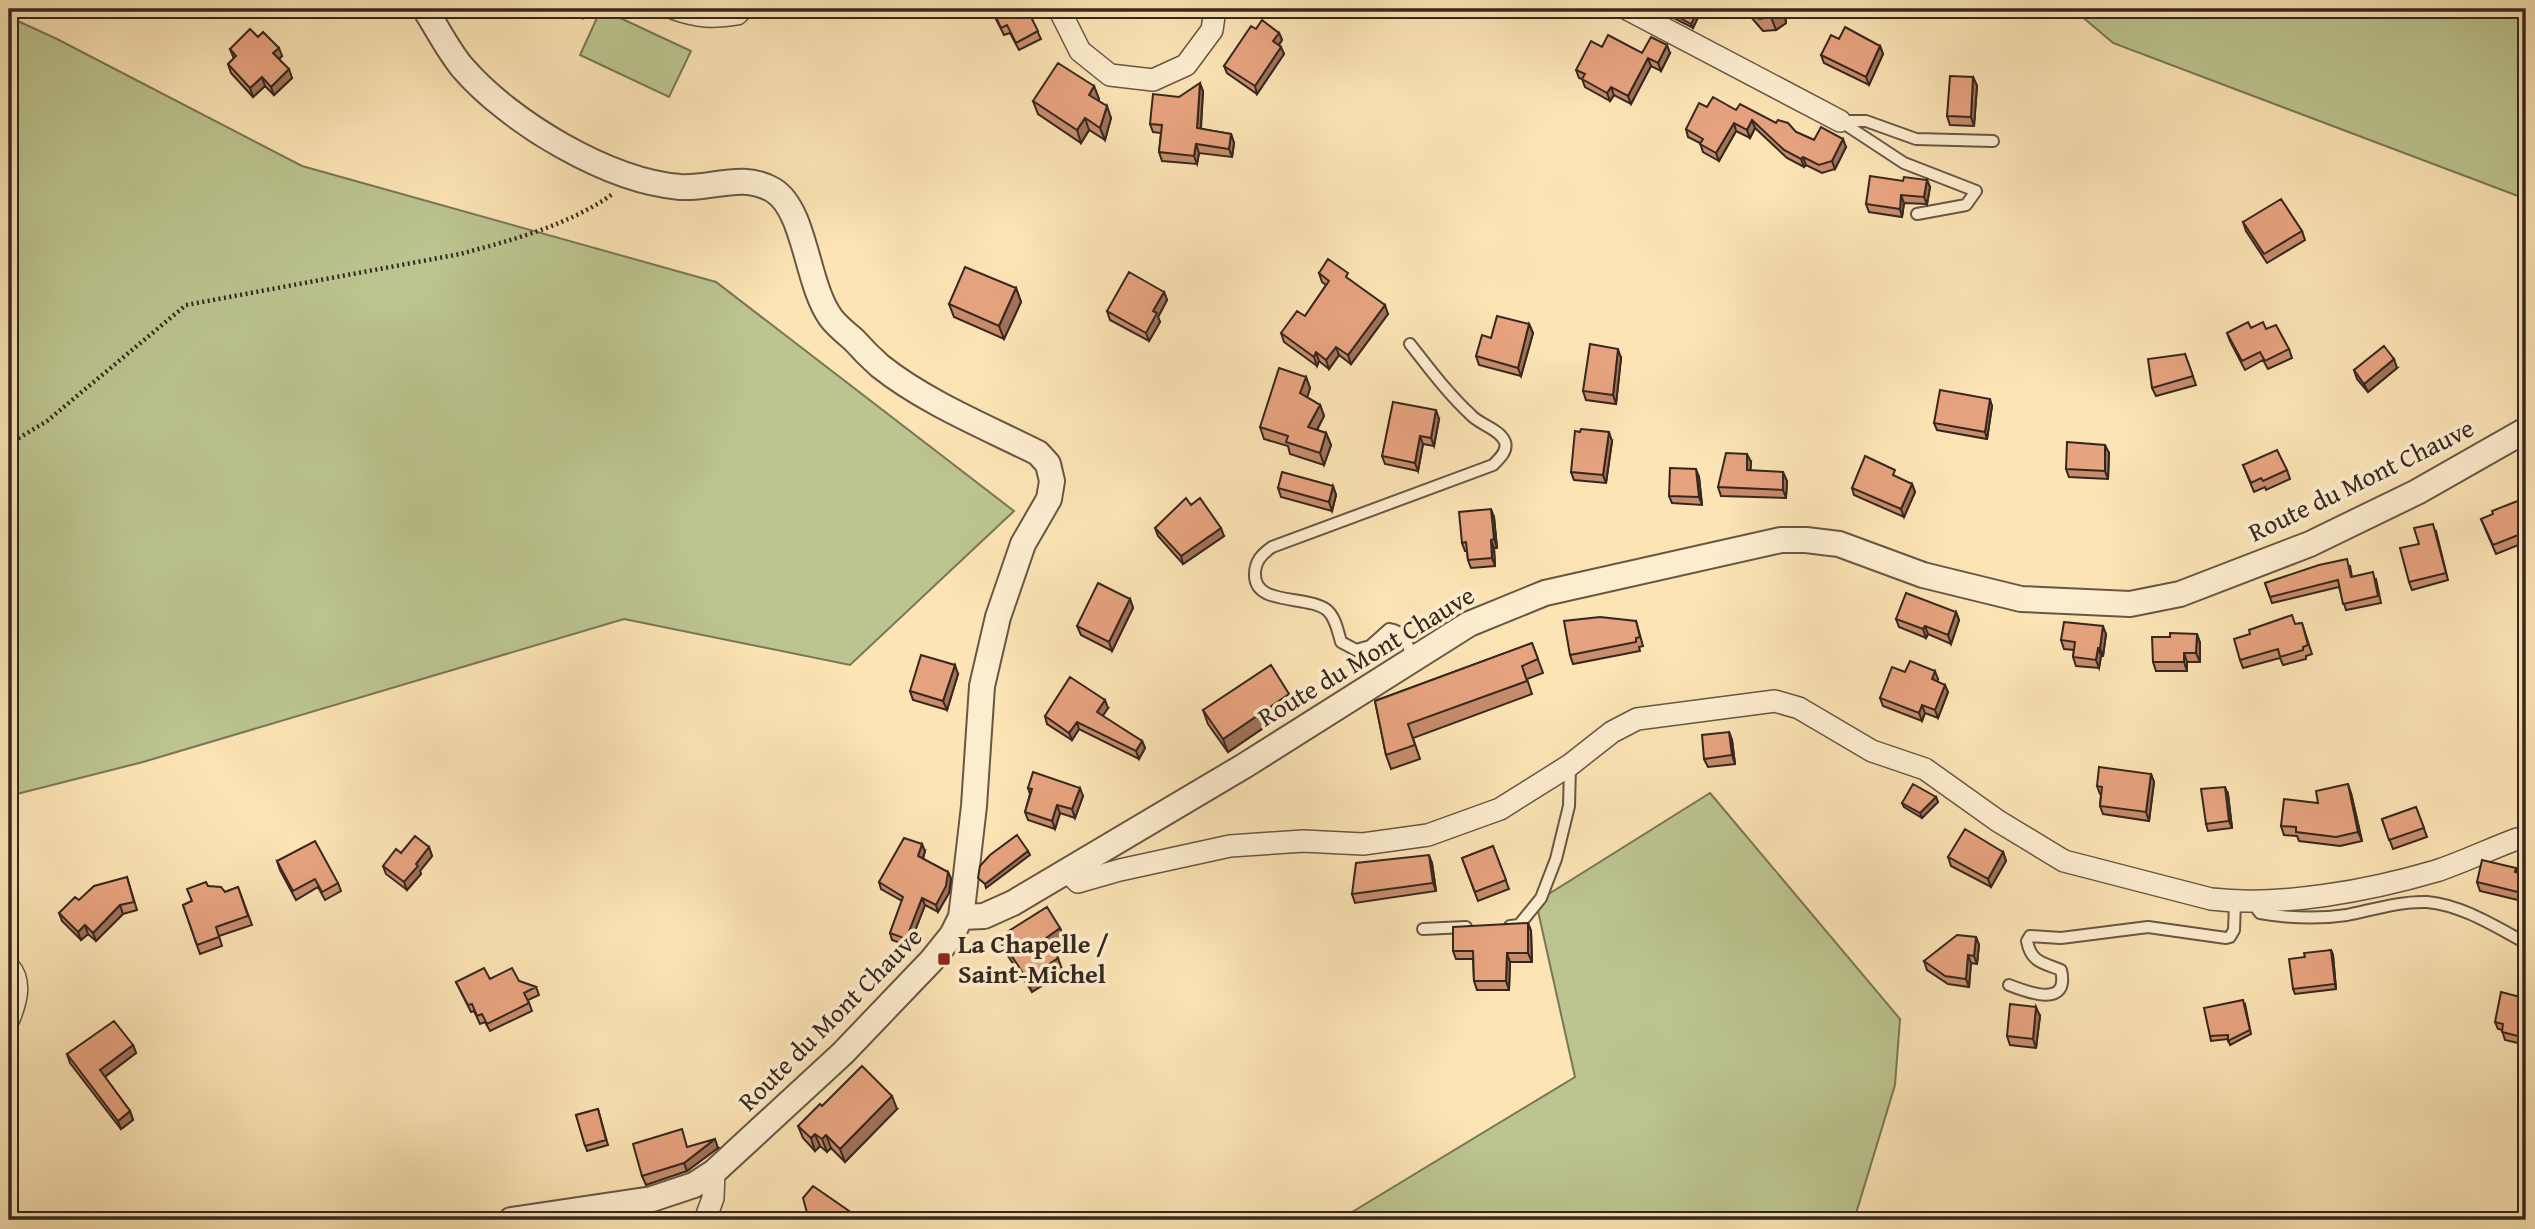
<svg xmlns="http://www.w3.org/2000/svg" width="2535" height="1229" font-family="'Gentium Book Plus',serif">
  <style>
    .green { fill: #bcc590; stroke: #797657; stroke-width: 2 }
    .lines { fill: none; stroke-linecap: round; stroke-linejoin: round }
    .service-casing { stroke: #685644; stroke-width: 14 }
    .minor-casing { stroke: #685644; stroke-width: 24 }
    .tertiary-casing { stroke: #685644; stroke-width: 28 }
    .path { stroke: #36271e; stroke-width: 4.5; stroke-dasharray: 2 3.5; stroke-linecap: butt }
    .service { stroke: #fdedcf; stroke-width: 10 }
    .minor { stroke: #fdedcf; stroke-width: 21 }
    .tertiary { stroke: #fdedcf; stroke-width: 24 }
    .wall { fill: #c78c6d; stroke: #36271e; stroke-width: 2 }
    .shaded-wall { fill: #a27259; stroke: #36271e; stroke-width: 2 }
    .building { fill: #e7a37f; stroke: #36271e; stroke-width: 2 }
    .poi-dot { fill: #8f2418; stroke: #fdedcf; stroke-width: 2.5 }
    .labels { text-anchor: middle; stroke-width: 7; stroke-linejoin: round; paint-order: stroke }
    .street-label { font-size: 26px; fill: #36271e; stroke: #fdedcf }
    .poi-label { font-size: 26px; font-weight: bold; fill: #36271e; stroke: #fdedcf; text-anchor: start }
  </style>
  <rect width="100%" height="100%" fill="#fce4b5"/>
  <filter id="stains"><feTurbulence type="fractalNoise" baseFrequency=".00286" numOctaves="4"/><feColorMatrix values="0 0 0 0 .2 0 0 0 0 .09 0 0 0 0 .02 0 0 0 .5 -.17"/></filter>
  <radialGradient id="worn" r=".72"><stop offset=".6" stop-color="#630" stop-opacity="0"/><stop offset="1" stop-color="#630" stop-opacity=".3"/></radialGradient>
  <path class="green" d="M601,9L691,51L669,97L580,55Z
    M2073,9H2526V199L2113,43Z
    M9,17L57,39L302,166L716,282L1014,511L850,665L624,619L143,762L9,796Z
    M1710,793L1900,1019L1895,1085L1854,1220H1339L1575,1077L1536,902Z"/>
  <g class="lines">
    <defs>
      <path id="service" d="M1840,121L1904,163L1976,191L1966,205L1917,214
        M1840,121H1866L1916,139L1993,141
        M1410,344C1429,368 1448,394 1471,415C1480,425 1500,429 1505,442C1508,451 1499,459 1493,465L1272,547C1262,554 1255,561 1255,574C1254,607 1309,594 1328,611C1336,619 1338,632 1341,642L1356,650L1370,646L1389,629C1406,631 1408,646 1413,660
        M2251,901L2260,913C2288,918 2319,919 2347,915C2372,910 2400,901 2427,902C2462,905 2496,927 2526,943
        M1510,926L1519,925L1541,898L1556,859L1569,806L1570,766
        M1423,929L1466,927
        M2009,985C2027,992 2070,1009 2061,970C2044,963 2031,963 2027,941L2030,936L2061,938L2148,927L2226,938L2230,937L2234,930L2235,902"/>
      <path id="minor" d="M675,9C697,17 715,18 737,14L742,9
        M1059,9L1080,51L1110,75L1153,80L1186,65L1212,30L1215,9
        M1627,9L1840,121
        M1068,872L1078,882L1120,870L1230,846L1303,841L1363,844L1428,835L1500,809L1570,765L1612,732L1637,719L1775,701L1799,708L1872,751L1925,769L1998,821L2064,861L2211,899C2281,907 2368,891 2436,871C2463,862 2490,849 2517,839H2526
        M9,967C22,982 16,1002 9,1019
        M705,1220L713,1198L714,1172"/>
      <path id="tertiary" d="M425,9C437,28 448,50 462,67C509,122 608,181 680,187C713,189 742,172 773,190C806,210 806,284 831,318C837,326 846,333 854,340C862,349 871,358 880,366C925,402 986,427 1038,453L1048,464L1052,481L1049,499L1023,544L998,617L982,686L974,806L963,901L961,917L952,935L932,960L843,1053L714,1172L694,1185L652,1199L511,1220
        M961,917L984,916L1013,903L1244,766L1469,624L1545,593L1781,540H1806L1839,544L1923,575L2021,599L2130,604L2180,594L2310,544L2417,492L2526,430"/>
    </defs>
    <use href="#service" class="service-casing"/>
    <use href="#minor" class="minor-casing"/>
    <use href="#tertiary" class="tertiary-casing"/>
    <path class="path" d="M9,444L47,421L186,305L460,254C512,240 570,225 614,193"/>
    <use href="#service" class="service"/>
    <use href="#minor" class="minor"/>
    <use href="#tertiary" class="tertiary"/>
  </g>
  <path class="wall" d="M564,9H588L583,18Z
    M991,9H1027L1041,39L1019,50L1010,33L1004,35Z
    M1660,9H1702L1693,28L1660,11Z
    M1744,9H1784L1786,23L1776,30L1763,31Z
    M1256,29L1279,33L1282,40L1279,45L1284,54L1257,94L1227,73L1224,66Z
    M258,37L282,56L279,59L292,78L274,95L265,86L253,97L231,73L228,64L234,59L230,49Z
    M1839,39L1880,46L1883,54L1869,85L1824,63L1821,55Z
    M1602,47L1642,53H1670L1661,71L1651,66L1631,104L1614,95L1610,101L1585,87L1582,79L1579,78L1576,70Z
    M1973,77L1977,86L1974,126L1950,125L1947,116Z
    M1094,86L1099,99L1098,100L1111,118L1105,140L1089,130L1081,143L1038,114L1033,101Z
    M1203,91L1201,129L1231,134L1234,143L1232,157L1199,153L1197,164L1162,161L1159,152L1161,133L1153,132L1150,124L1179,97Z
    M1707,107L1736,110L1776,123L1814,140L1846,147L1835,169L1822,173L1806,165L1804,167L1787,158L1755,128L1750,138L1736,131L1719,161L1703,152L1700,143L1688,137L1686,129Z
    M1927,180L1930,187L1927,204L1904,203L1902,217L1869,212L1866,204L1903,181Z
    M2243,222L2302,231L2305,240L2267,263L2246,231Z
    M1319,273L1350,280L1388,314L1351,364L1339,355L1329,369L1319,361L1317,366L1284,342L1281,333L1305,316L1326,285L1322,282Z
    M1016,288L1021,302L1004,339L954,317L949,304Z
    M1164,292L1167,300L1158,317L1160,322L1149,341L1110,320L1107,311Z
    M1529,324L1533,333L1521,376L1479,365L1476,356L1491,338Z
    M2251,328L2266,329L2289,349L2292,358L2268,369L2263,360L2245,370L2230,341L2227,333Z
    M2185,354L2196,385L2156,396L2152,388Z
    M1621,358L1616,404L1586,400L1583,391Z
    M2397,368L2368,392L2357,379L2354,370Z
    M1306,377L1310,388L1307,397L1320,405L1324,416L1317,430L1326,433L1331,445L1324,465L1290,454L1288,446L1264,439L1260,427Z
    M1992,406L1987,439L1937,430L1934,423Z
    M1439,419L1434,446L1423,444L1418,471L1385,464L1382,456Z
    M1612,441L1606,483L1574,480L1571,472Z
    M2109,453L2108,479L2069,477L2066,469Z
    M1751,462L1750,471L1787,481L1786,498L1721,496L1718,487Z
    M2243,465L2287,470L2290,479L2266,490L2265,487L2254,492Z
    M1699,477L1702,505L1672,503L1669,496Z
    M1898,478L1912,484L1915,492L1904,517L1854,495L1852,488Z
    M1333,486L1336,495L1332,511L1281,497L1278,488Z
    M2526,503V542L2496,554L2481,519Z
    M1191,505L1224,536L1183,564L1158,536L1155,528Z
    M1494,517L1497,548H1494L1495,566L1471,568L1468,560L1467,551H1465L1462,543Z
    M2436,531L2448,580L2412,590L2409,582L2419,544Z
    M2350,566L2352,577L2376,579L2381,603L2346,610L2339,587L2272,603L2265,583Z
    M1130,599L1133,608L1112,651L1081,635L1077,626Z
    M1956,612L1959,620L1951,644L1928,634L1926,638L1899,627L1896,619Z
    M1636,621L1643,646L1639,647L1640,651L1573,664L1570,655Z
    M2302,623L2312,654L2306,656V659L2283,665L2280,658L2243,668L2240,660L2295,624Z
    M2106,634L2103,656H2101L2099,668L2076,666L2073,657L2074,650L2064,649L2061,640Z
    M2197,634L2200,643V662H2187V671H2156L2153,662L2170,637Z
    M1532,643L1543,673L1527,679L1532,694L1413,738L1420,759L1391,769L1386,755L1375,701Z
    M1905,672L1938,679L1937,681L1948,692L1938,718L1925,713L1922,721L1883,706L1880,698Z
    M958,674L947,710L913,700L910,691Z
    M1289,694L1294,707L1228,752L1208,724L1203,710Z
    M1108,708L1102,716L1142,741L1145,748L1139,759L1079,729L1072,740L1047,724L1045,716Z
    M1729,732L1732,740L1735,764L1708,767L1704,759Z
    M2151,774L2154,782L2149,821L2103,814L2100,806L2101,795L2100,794L2097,786Z
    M1028,788L1083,796L1075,818L1060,813L1055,829L1028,820L1025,812L1030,794Z
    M2351,793L2362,841L2340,846L2299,841L2297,836L2284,835L2281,826L2318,803Z
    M2228,794L2232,828L2208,831L2206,824Z
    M1936,797L1938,802L1922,818L1904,807L1902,803Z
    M2416,807L2427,837L2393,849L2382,819Z
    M1493,846L1509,889L1478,901L1462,858Z
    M429,847L432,856L420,871L421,874L407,890L386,874L383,866L401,853Z
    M925,851L923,859L948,872L951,879L949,893L938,912L925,905L909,946L892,940L890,933L902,901L881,889L879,882Z
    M2003,852L2006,861L1991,887L1951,866L1948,857Z
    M277,861L338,883L341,891L325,900L318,887L296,900L280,870Z
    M1432,863L1436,891L1355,903L1352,894Z
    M2516,868L2517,872L2526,874V902L2480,891L2477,882Z
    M127,877L137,910L123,914L96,941L88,934L81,940L62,921L59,913L79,900Z
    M208,886L225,892L238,887L252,925L219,936L222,946L200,954L183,905L192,901Z
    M1528,923L1531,931L1532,962H1510L1509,990H1477L1474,981L1473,959H1456L1453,951Z
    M1060,928L1065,942L1053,949L1063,972L1032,992L1004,950L999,937Z
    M1976,937L1979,945L1977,964L1971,963L1969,987L1948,984L1927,970L1924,961Z
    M2331,950L2333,955L2336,989L2295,994L2293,989L2305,957Z
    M490,979L519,981L536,987L539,995L528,1000L532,1011L490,1031L485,1022L480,1024L474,1011L471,1012L456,982Z
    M2526,992V1045L2505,1040L2502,1030L2498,1029L2495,1022L2524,998Z
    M2245,1004L2251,1034L2230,1045L2228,1039L2211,1041L2210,1036Z
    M2040,1016L2036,1048L2010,1045L2007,1036Z
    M133,1045L136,1053L105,1077L130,1111L133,1120L121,1129L70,1063L67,1054Z
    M822,1106L897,1109L845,1162L831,1148L827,1152L820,1146L815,1151L803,1138L798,1126Z
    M598,1109L608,1145L587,1151L576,1115Z
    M688,1147L718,1148L687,1171L646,1185L642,1176Z"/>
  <path class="shaded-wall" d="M584,9H588L583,18L581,14Z
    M1699,9H1702L1693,28L1691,24Z
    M1781,9H1784L1786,23L1776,30L1771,17Z
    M1279,33L1282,40L1276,49L1273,41Z
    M1667,45L1670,53L1661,71L1658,63Z
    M1880,46L1883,54L1869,85L1866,77Z
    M1281,47L1284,54L1257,94L1255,86Z
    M279,48L282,56L276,61L273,53Z
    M1648,58L1651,66L1631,104L1628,96Z
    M289,69L292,78L274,95L271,87Z
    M262,77L265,86L253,97L250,88Z
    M1973,77L1977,86L1974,126L1971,117Z
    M1200,83L1203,91L1200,137L1197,128Z
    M1094,86L1099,99L1093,107L1089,95Z
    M1611,87L1614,95L1610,101L1607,93Z
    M1107,106L1111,118L1105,140L1100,128Z
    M1085,118L1089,130L1081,143L1077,130Z
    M1752,120L1755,128L1750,138L1747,130Z
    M1734,123L1736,131L1719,161L1716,153Z
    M1231,134L1234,143L1232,157L1229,149Z
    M1843,139L1846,147L1835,169L1832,161Z
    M1196,144L1199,153L1197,164L1194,156Z
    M1803,157L1806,165L1804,167L1801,159Z
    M1927,180L1930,187L1927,204L1924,197Z
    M1901,195L1904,203L1902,217L1900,209Z
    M1016,288L1021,302L1004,339L999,326Z
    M1164,292L1167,300L1158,317L1160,322L1149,341L1146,333L1153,311Z
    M1385,305L1388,314L1351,364L1348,355Z
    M1529,324L1533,333L1521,376L1518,368Z
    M1336,347L1339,355L1329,369L1326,360Z
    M1618,349L1621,358L1616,404L1613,395Z
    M1316,352L1319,361L1317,366L1314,357Z
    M2394,359L2397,368L2368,392L2364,384Z
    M1306,377L1310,388L1305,404L1300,393Z
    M1990,399L1992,406L1987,439L1985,432Z
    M1320,405L1324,416L1312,439L1308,427Z
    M1436,410L1439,419L1434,446L1431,438Z
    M1609,432L1612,441L1606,483L1603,475Z
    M1326,433L1331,445L1324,465L1320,453Z
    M1420,436L1423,444L1418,471L1415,463Z
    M2105,445L2109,453L2108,479L2105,471Z
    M1747,454L1751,462L1750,479L1747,470Z
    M1696,469L1699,477L1702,505L1699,497Z
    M1783,472L1787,481L1786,498L1783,490Z
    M1912,484L1915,492L1904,517L1901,509Z
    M1333,486L1336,495L1332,511L1329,502Z
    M1491,509L1494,517L1497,548L1494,539Z
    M1221,528L1224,536L1183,564L1181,556Z
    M1491,540L1494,548L1495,566L1492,558Z
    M1130,599L1133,608L1112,651L1109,642Z
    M1956,612L1959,620L1951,644L1948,635Z
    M1925,626L1928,634L1926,638L1923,629Z
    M2103,626L2106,634L2103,656L2100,648Z
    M2197,634L2200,643V662L2196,653Z
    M2098,648L2101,656L2099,668L2096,660Z
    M2184,653L2187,662V671L2184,662Z
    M955,665L958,674L947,710L943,701Z
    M1935,671L1938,679L1935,687L1932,679Z
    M1945,685L1948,692L1938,718L1935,710Z
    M1289,694L1294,707L1228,752L1223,739Z
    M1105,700L1108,708L1100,720L1097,712Z
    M1922,705L1925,713L1922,721L1919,713Z
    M1077,722L1079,729L1072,740L1069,733Z
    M1729,732L1732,740L1735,764L1732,755Z
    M1142,741L1145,748L1139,759L1136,751Z
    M2151,774L2154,782L2149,821L2146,812Z
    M2348,784L2351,793L2362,841L2358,832Z
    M2225,787L2228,794L2232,828L2229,821Z
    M1080,788L1083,796L1075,818L1072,809Z
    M1936,797L1938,802L1922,818L1920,813Z
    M1057,805L1060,813L1055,829L1052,821Z
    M922,844L925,851L921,864L918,856Z
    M429,847L432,856L420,871L421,874L407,890L404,882L416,864Z
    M1028,851L1030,855L986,888L985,884Z
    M2003,852L2006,861L1991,887L1988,879Z
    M1429,855L1432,863L1436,891L1433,883Z
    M948,872L951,879L949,893L938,912L936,905Z
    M922,898L925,905L909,946L906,939Z
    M120,905L123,914L96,941L93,933Z
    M1528,923L1531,931L1532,962L1528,953Z
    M85,925L88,934L81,940L78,932Z
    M1060,928L1065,942L1051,951L1046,938Z
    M1976,937L1979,945L1977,964L1974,956Z
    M2331,950L2333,955L2336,989L2335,984Z
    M1507,953L1510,962L1509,990L1506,981Z
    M1968,955L1971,963L1969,987L1966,979Z
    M1058,958L1063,972L1032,992L1027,979Z
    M2036,1007L2040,1016L2036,1048L2033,1039Z
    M133,1045L136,1053L103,1078L100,1070Z
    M892,1096L897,1109L845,1162L840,1149Z
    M130,1111L133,1120L121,1129L118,1121Z
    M815,1134L820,1146L815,1151L811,1138Z
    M826,1135L831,1148L827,1152L822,1139Z
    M715,1139L718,1148L687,1171L684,1163Z
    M852,1213L855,1220H847Z"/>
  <path class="building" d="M571,9H584L581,14Z
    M992,9H1027L1038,31L1016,43L1007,25L1001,28Z
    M1664,9H1699L1691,24Z
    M1750,9H1781V11L1771,17L1759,19Z
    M1262,20L1279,33L1273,41L1281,47L1255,86L1224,66L1251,26L1256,29Z
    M1845,27L1880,46L1866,77L1821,55L1831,35L1839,39Z
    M250,29L258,37L263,32L279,48L273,53L289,69L271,87L262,77L250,88L228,64L236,56L230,49Z
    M1608,35L1642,53L1651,37L1667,45L1658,63L1648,58L1628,96L1611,87L1607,93L1582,79L1585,74L1576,70L1591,41L1602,47Z
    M1058,63L1094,86L1089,95L1107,106L1100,128L1085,118L1077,130L1033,101Z
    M1950,76L1973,77L1971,117L1947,116Z
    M1200,83L1197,128L1231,134L1229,149L1196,144L1194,156L1159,152L1162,125L1150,124L1153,94L1179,97Z
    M1713,97L1736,110L1740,104L1776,123L1778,120L1788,123L1796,132L1814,140L1821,127L1843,139L1832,161L1819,165L1803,157L1801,159L1784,150L1752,120L1747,130L1734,123L1716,153L1700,144L1703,139L1686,129L1699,103L1707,107Z
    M1870,176L1903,181L1904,177L1927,180L1924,197L1901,195L1900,209L1866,204Z
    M2281,199L2302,231L2264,254L2243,222Z
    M1328,259L1348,273L1346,277L1385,305L1348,355L1336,347L1326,360L1316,352L1314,357L1281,333L1297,311L1305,316L1329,281L1319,273Z
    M965,267L1016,288L999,326L949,304Z
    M1129,272L1164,292L1153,311L1157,313L1146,333L1107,311Z
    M1497,316L1529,324L1518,368L1476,356L1482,335L1491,338Z
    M2248,322L2251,328L2263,322L2266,329L2276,325L2289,349L2265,361L2260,352L2242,361L2227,333Z
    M1590,344L1618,349L1613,395L1583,391Z
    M2384,346L2394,359L2364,384L2354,370Z
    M2185,354L2193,376L2152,388L2148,359Z
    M1279,368L1306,377L1300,393L1320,405L1308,427L1326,433L1320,453L1286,442L1288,436L1260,427Z
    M1940,390L1990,399L1985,432L1934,423Z
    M1393,402L1436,410L1431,438L1420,436L1415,463L1382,456Z
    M1581,429L1609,432L1603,475L1571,472L1575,431L1580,432Z
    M2067,442L2105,445V471L2066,469Z
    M2277,450L2287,470L2263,481L2261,478L2251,483L2243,465Z
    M1726,453L1747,454V470L1783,472V490L1718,487Z
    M1865,456L1895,470L1893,475L1912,484L1901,509L1852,488Z
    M1670,468L1696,469L1699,497L1669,496Z
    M1282,472L1333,486L1329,502L1278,488Z
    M1186,498L1191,505L1200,498L1221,528L1181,556L1155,528Z
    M2520,500L2522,504L2526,503V532L2493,545L2481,519L2493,514L2492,511Z
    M1491,509L1494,539L1491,540L1492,558L1468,560L1466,542L1462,543L1459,512Z
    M2433,524L2446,573L2409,582L2400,548L2419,544L2414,528Z
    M2347,559L2351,577L2373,572L2378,596L2343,604L2338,580L2270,597L2265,583L2319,565Z
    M1098,583L1130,599L1109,642L1077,626Z
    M1906,593L1956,612L1948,635L1925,626L1923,629L1896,619Z
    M2292,615L2295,624L2302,623L2308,645L2303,647V650L2280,657L2278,649L2240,660L2234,639L2250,634L2249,630Z
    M1600,617L1636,621L1640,637L1636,638V642L1570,655L1564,621Z
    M2064,622L2103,626L2100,648H2098L2096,660L2073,657L2075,642L2061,640Z
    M2170,633L2197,634L2196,653H2184V662H2153L2152,637H2170Z
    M1532,643L1538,659L1522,666L1527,681L1408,724L1415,745L1386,755L1375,701Z
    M921,655L955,665L943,701L910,691Z
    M1910,661L1935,671L1932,679L1945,685L1935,710L1922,705L1919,713L1880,698L1892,667L1905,672Z
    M1271,665L1289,694L1223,739L1203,710Z
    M1070,677L1105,700L1097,712L1142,741L1136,751L1077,722L1069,733L1045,716Z
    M1729,732L1732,755L1704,759L1702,735Z
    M2099,767L2151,774L2146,812L2100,806L2102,787L2097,786Z
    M1033,772L1080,788L1072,809L1057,805L1052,821L1025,812L1032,789L1028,788Z
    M1913,784L1936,797L1920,813L1902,803Z
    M2348,784L2358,832L2336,837L2296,832V827L2281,826L2284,799L2318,803L2316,791Z
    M2225,787L2229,821L2206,824L2201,789Z
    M2416,807L2424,828L2389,840L2382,819Z
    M1965,829L2003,852L1988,879L1948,857Z
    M1017,835L1028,851L985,884L978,878L980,866L990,855Z
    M415,836L429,847L416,864L418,866L404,882L383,866L396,849L401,853Z
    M904,838L922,844L918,856L948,872L946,886L936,905L922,898L906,939L890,933L903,897L879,882Z
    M315,841L338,883L322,892L315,879L293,891L277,861Z
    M1493,846L1506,880L1475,892L1462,858Z
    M1429,855L1433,883L1352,894L1356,863Z
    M2482,860L2516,868L2515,872L2526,874V894L2477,882Z
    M127,877L134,902L120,905L93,933L85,925L78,932L59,913L75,897L79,900L94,886Z
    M206,882L208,886L221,887L225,892L238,887L248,916L216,927L219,937L197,945L183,905L192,901L187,889Z
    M1047,907L1060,928L1046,938L1058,958L1027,979L999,937Z
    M1528,923V953H1507L1506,981H1474L1473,951H1453V927Z
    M1957,935L1976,937L1974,956L1968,955L1966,979L1945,976L1924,961Z
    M2331,950L2335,984L2293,989L2289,959L2305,957L2304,953Z
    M484,968L490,979L512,968L519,981L536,987L524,993L529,1003L487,1024L482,1014L477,1016L472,1004L468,1005L456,982Z
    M2501,992L2524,998L2526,992V1038L2502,1032L2503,1024L2495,1022Z
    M2243,1000L2250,1030L2228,1041V1035L2210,1036L2204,1008Z
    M2010,1004L2036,1007L2033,1039L2007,1036Z
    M114,1021L133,1045L100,1070L130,1111L118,1121L67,1054Z
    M862,1066L892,1096L840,1149L826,1135L822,1139L815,1134L811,1138L798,1126L820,1104L822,1106Z
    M598,1109L606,1140L585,1146L576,1115Z
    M682,1129L687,1147L715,1139L684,1163L642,1176L633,1144Z
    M813,1186L852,1213L847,1220H809L803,1198Z"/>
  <rect class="poi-dot" x="937" y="952" width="14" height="14" rx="3.5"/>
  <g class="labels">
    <g class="street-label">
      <text transform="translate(2361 480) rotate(-26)" y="9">Route du Mont Chauve</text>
      <text transform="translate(1366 656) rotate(-31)" y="9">Route du Mont Chauve</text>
      <text transform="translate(830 1019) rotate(-45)" y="9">Route du Mont Chauve</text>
    </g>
    <g class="poi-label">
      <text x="958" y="953">La Chapelle /<tspan x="958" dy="30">Saint-Michel</tspan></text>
    </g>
  </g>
  <rect width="2535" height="1229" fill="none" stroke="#fce4b5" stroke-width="35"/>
  <rect x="10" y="10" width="2514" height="1208" fill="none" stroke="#36271e" stroke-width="3.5"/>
  <rect x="18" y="18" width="2500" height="1194" fill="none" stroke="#36271e" stroke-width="2"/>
  <rect width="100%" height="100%" filter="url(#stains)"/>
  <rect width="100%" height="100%" fill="url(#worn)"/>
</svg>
